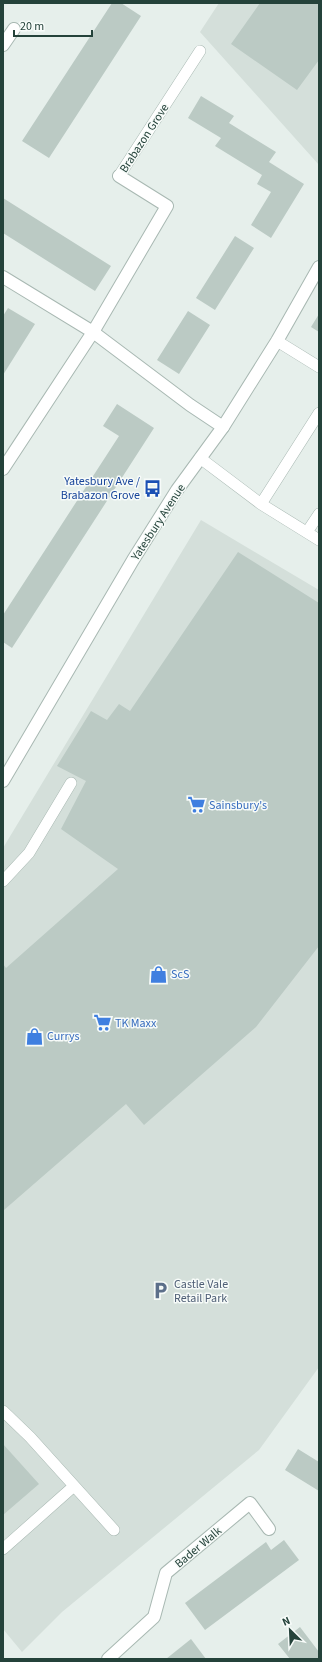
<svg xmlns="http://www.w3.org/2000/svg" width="322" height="1662" font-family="'Source Sans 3',sans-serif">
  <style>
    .built { fill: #d4dfda }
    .building { fill: #bbcac4 }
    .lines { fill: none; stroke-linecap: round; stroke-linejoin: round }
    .service-casing { stroke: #a8b8b2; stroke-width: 12 }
    .minor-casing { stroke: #a8b8b2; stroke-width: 14 }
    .tertiary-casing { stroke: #a8b8b2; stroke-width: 14 }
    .service { stroke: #fff; stroke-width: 11 }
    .minor { stroke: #fff; stroke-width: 12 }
    .tertiary { stroke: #fff; stroke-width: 12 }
    .labels { text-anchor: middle; stroke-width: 3; stroke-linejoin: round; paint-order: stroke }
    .street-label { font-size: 12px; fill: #24423a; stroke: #f7fbf9 }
    .transit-label { font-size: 12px; fill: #164399; stroke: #f7fbf9; text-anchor: end }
    .shop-label { font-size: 12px; fill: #366cbe; stroke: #f7fbf9; text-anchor: start }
    .service-label { font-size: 12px; fill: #4e5e75; stroke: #f7fbf9; text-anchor: start }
  </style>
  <rect width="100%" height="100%" fill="#e6efeb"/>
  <path class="built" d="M219,3H319V165L200,32Z
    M201,520L319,590V1367L259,1450L62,1612L22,1652L3,1629V848Z"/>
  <path class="building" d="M112,3H121L141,16L49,158L22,141Z
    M260,3H319V60L297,90L231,44Z
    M201,96L234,116L229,123L276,152L269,162L304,184L271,238L251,225L271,192L257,184L262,175L215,146L221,138L188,118Z
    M3,198L111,266L95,291L3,233Z
    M235,236L254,248L215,310L196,298Z
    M8,308L35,324L3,375V316Z
    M188,311L210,325L179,374L157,360Z
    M319,314V332L311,327Z
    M117,404L154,428L12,648L3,642V615L119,436L103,426Z
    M238,552L319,603V946L256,1027L144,1125L126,1104L4,1210L3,964L6,968L118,869L61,829L86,781L57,766L91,711L107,720L119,704L130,711Z
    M3,1444L39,1484L3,1515Z
    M298,1449L319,1462V1491L285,1470Z
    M284,1540L299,1560L205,1630L185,1603L266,1542L271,1550Z
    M300,1627L319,1652V1659H290L278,1644Z
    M191,1639L206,1659H166Z"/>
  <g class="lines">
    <defs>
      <path id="service" d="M119,176L200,51
        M277,341L319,367
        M200,458L261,504L319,413
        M261,504L319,540
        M307,532L319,514
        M3,881L29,853L71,783
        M3,1411L30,1437L114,1530
        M3,1549L74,1486"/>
      <path id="minor" d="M3,45L14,29
        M3,277L93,332L190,405L223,427
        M3,469L93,332L167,206L119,176
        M108,1659L154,1617L166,1573L250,1503L269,1529"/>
      <path id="tertiary" d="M3,781L133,560L177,490L223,427L277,341L319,267"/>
    </defs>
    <use href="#service" class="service-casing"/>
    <use href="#minor" class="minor-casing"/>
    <use href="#tertiary" class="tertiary-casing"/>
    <use href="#service" class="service"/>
    <use href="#minor" class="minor"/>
    <use href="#tertiary" class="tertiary"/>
  </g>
  <defs>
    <symbol id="bus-bare" viewBox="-9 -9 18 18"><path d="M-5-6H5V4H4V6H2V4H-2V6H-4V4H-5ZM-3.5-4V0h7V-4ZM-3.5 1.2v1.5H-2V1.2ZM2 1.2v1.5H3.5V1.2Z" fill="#1a4fb4" stroke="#f7fbf9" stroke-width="2.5" paint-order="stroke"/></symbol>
    <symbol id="supermarket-bare" viewBox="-9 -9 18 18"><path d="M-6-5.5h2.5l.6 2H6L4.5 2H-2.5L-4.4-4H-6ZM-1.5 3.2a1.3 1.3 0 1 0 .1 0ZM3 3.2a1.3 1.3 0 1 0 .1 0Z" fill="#3f7fe0" stroke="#f7fbf9" stroke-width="2.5" paint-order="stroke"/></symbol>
    <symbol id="shop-bare" viewBox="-9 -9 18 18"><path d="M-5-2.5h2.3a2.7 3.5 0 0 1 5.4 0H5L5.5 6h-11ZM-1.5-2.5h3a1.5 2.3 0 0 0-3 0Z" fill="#3f7fe0" stroke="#f7fbf9" stroke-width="2.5" paint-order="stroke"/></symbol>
    <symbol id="parking-bare" viewBox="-9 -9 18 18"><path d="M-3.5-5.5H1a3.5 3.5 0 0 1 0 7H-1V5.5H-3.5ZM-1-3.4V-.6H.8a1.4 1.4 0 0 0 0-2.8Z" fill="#5c6f8a" stroke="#f7fbf9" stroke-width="2.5" paint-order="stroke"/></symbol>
  </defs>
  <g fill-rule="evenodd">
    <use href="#bus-bare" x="140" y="476" width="25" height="25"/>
    <use href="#supermarket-bare" x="184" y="792" width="25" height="25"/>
    <use href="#shop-bare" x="146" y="962" width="25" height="25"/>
    <use href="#supermarket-bare" x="90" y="1010" width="25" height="25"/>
    <use href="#shop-bare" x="22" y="1024" width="25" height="25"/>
    <use href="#parking-bare" x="148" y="1278" width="25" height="25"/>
  </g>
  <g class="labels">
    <g class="street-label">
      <text transform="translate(144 138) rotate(-57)" y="4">Brabazon Grove</text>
      <text transform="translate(158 522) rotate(-57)" y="4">Yatesbury Avenue</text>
      <text transform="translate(198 1547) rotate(-40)" y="4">Bader Walk</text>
    </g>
    <g class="transit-label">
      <text x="140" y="485">Yatesbury Ave /<tspan x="140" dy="14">Brabazon Grove</tspan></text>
    </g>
    <g class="shop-label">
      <text x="209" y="809">Sainsbury's</text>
      <text x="171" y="978">ScS</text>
      <text x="115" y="1027">TK Maxx</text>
      <text x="47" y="1040">Currys</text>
    </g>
    <g class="service-label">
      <text x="174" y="1288">Castle Vale<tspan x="174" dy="14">Retail Park</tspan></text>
    </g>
  </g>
  <rect width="322" height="1662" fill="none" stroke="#24423a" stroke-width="8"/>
  <g transform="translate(290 1630) rotate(336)" stroke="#f7fbf9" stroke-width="3" paint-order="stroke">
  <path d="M0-3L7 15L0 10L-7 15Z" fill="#24423a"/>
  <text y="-6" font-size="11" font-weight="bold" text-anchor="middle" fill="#24423a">N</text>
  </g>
  <path d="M14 30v6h78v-6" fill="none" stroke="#24423a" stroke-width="2"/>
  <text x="20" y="30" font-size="12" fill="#24423a" stroke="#f7fbf9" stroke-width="3" paint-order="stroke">20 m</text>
</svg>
